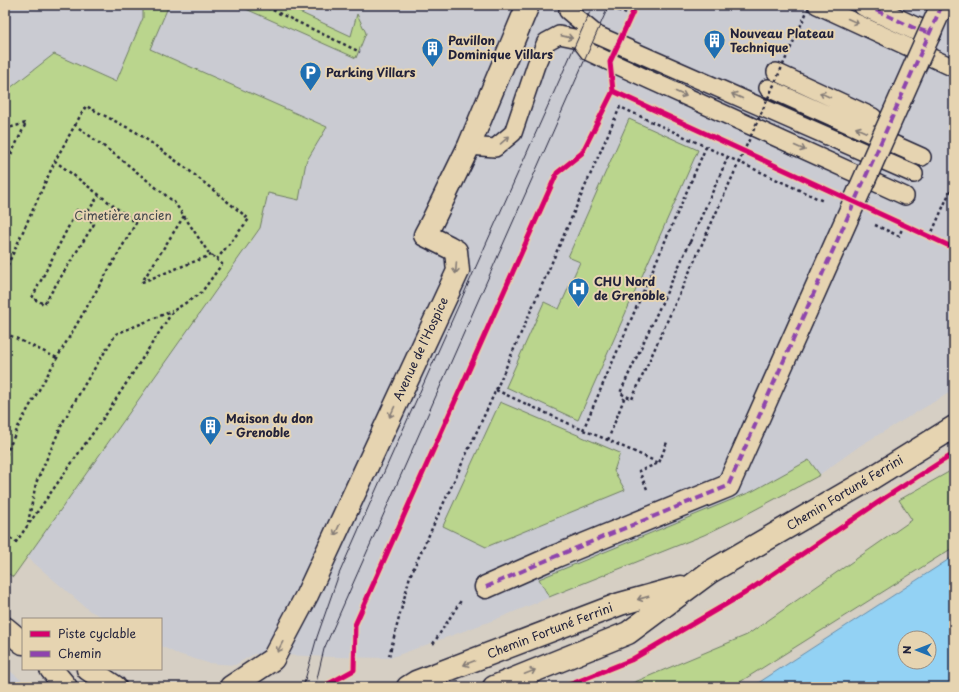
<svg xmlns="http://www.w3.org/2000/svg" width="959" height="692" font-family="'Playpen Sans',sans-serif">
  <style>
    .built { fill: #cacbd2 }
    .green { fill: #bad58d; stroke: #6e7c64 }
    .water { fill: #93d2f4; stroke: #668caa; fill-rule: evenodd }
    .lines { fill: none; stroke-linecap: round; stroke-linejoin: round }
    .service-casing { stroke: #22223b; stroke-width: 20 }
    .pedestrian-casing { stroke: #22223b; stroke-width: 25 }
    .minor-casing { stroke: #22223b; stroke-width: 25 }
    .tertiary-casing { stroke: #22223b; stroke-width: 25 }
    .path { stroke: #22223b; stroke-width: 2.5; stroke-dasharray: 3 3; stroke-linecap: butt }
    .service { stroke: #e6d4b1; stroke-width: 17 }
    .pedestrian { stroke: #e6d4b1; stroke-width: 22 }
    .minor { stroke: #e6d4b1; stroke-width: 22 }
    .tertiary { stroke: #e6d4b1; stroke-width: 22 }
    .tram { stroke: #22223b; stroke-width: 1 }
    .pedestrian-bridge-casing { stroke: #22223b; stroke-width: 25; stroke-linecap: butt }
    .path-bridge { stroke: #22223b; stroke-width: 2.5; stroke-dasharray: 3 3; stroke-linecap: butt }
    .pedestrian-bridge { stroke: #e6d4b1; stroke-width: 22 }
    .quiet { stroke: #8e44ad; stroke-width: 4; stroke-dasharray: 8 4; stroke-linecap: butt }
    .cycleway-casing { stroke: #e6d4b1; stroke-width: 8 }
    .cycleway { stroke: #d6006c; stroke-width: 5 }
    .oneway { stroke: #847b76 }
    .labels { text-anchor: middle; stroke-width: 4; stroke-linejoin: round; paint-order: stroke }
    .poi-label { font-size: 12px; font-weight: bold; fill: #22223b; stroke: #e6d4b1; text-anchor: start }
    .park-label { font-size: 12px; fill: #40464b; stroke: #e6d4b1 }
    .street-label { font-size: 12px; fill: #22223b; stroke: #e6d4b1 }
  </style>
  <rect width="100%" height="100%" fill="#d6cfc4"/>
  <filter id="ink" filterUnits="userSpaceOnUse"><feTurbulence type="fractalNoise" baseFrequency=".025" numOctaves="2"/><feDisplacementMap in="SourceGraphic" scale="8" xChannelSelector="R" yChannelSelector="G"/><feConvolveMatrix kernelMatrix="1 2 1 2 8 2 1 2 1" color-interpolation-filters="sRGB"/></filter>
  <g filter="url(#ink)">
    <path class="built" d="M5,5H954V390L861,445L819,475L704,535L494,620L390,658L332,657L254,654L235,665L208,663L175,653L161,646V619H107L90,611L27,557L260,228L163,104L54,54L5,92Z
      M5,667L30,687H5Z"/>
    <path class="green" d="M143,5H169L150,49L327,127L306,162L299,200L268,193L260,228L13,577L5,571V92L54,54L116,82L143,18Z
      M237,5H284L351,36L357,14L366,33L356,58Z
      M629,119L698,150L578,420L506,387L544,302L559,309L580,262L568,257Z
      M500,402L620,453L614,471L625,490L486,547L443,526Z
      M809,460L820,475L745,515L704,535L549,597L539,579L753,491Z
      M954,469V547L732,687H623L747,635L912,520L899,500Z"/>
    <path class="water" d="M954,556V687H752ZM905,638H929V662H905Z"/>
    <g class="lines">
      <defs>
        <path id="service" d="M569,5L568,11L597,35L914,174
          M817,5L954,68
          M776,72L873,117
          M768,88L922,157
          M469,146L495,148L513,133L536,65L546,42L559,35L579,39L589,52L610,62L905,196"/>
        <path id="pedestrian" d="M865,5L914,28L930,33
          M486,587L554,557"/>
        <path id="minor" d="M231,687L273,659L307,595L458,271L456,251L449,247L425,235L433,220L469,146L528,5"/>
        <path id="tertiary" d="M5,628L23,643
          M51,669L66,687
          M88,669L115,687
          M408,687L416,682L620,604L681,587
          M494,687L628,633L710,572L872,478L954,427"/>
      </defs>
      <use href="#service" class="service-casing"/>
      <use href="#pedestrian" class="pedestrian-casing"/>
      <use href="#minor" class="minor-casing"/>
      <use href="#tertiary" class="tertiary-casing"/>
      <path class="path" d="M262,5L360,52
        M607,5L631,16
        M75,125L86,106L136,132L186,168L249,219L217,259
        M5,129L26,123L5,167
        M85,216L94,224L44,304L32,298L77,210L85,216L99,195
        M184,216L142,282L211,255
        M875,225L899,236L904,224
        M930,237L951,189
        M690,242L728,157
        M5,271L55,161L136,223L57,358L19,425L5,457
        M5,333L57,358
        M496,390L583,430L608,440L659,463
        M583,430L706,147
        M608,440L625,396
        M647,489L639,471L659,463L667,442
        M28,523L36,483L63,422L86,382L116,334L172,311
        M5,535L16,542L107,413L173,311L201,293L222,264L208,252L184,216L174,202L122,160L75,125L55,161
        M433,644L462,599
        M389,656L410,576L496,390L620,107L823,201
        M197,687L204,684"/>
      <use href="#service" class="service"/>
      <use href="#pedestrian" class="pedestrian"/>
      <use href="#minor" class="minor"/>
      <use href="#tertiary" class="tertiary"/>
      <path class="tram" d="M303,687L317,637L339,574L372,499L593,5
        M315,687L324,649L609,5"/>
      <defs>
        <path id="pedestrian-bridge" d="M554,557L728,486L942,5"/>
      </defs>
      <use href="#pedestrian-bridge" class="pedestrian-bridge-casing"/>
      <path class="path-bridge" d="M690,242L620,393L632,399L810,5"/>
      <use href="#pedestrian-bridge" class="pedestrian-bridge"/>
      <path class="quiet" d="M865,5L914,28L930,33
        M486,587L554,557L728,486L942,5"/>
      <defs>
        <path id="cycleway" d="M613,91L954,248
          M323,687L354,670L355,625L557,173L582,153L613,91L610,62L636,5
          M564,687L631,660L745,593L886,497L942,461L954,454"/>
      </defs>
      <use href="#cycleway" class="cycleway-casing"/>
      <use href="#cycleway" class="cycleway"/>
    </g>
    <defs><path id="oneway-shaft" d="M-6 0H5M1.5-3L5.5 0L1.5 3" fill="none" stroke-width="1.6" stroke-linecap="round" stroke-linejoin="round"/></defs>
    <g class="oneway">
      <use href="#oneway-shaft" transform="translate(853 21) rotate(25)"/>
      <use href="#oneway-shaft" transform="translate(567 37) rotate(13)"/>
      <use href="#oneway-shaft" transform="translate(681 94) rotate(24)"/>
      <use href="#oneway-shaft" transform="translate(825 95) rotate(-155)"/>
      <use href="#oneway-shaft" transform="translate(737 96) rotate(-156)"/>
      <use href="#oneway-shaft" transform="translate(861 130) rotate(-156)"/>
      <use href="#oneway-shaft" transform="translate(505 140) rotate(-41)"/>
      <use href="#oneway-shaft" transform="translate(800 148) rotate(24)"/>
      <use href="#oneway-shaft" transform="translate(456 268) rotate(94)"/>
      <use href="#oneway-shaft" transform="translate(392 412) rotate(115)"/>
      <use href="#oneway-shaft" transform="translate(337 530) rotate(115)"/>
      <use href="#oneway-shaft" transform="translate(643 598) rotate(164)"/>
      <use href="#oneway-shaft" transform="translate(280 647) rotate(118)"/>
      <use href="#oneway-shaft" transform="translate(469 663) rotate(159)"/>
      <use href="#oneway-shaft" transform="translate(530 672) rotate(-22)"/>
    </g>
  </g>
  <defs>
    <symbol id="building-pin" viewBox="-11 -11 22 30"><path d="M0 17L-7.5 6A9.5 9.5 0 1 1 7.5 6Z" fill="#1f6fb2" stroke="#e6d4b1"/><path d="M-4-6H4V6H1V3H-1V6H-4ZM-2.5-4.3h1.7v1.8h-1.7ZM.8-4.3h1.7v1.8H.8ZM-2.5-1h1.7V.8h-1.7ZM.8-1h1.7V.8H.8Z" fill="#fff"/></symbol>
    <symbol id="parking-pin" viewBox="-11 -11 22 30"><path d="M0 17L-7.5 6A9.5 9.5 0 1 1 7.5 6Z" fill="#1f6fb2" stroke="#e6d4b1"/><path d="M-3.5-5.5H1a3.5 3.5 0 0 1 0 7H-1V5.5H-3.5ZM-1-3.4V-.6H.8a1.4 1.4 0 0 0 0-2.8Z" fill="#fff"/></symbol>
    <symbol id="hospital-pin" viewBox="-11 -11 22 30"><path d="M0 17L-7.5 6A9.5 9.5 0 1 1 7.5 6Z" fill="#1f6fb2" stroke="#e6d4b1"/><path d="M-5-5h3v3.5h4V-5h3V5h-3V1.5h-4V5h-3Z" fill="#fff"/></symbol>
  </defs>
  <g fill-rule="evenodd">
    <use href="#building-pin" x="702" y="28" width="25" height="34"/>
    <use href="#building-pin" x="420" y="36" width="25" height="34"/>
    <use href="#parking-pin" x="298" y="60" width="25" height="34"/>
    <use href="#hospital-pin" x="566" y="276" width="25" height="34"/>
    <use href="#building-pin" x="198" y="414" width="25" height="34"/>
  </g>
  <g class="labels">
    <g class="poi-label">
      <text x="730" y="38">Nouveau Plateau<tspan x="730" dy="14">Technique</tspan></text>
      <text x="448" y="45">Pavillon<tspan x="448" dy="14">Dominique Villars</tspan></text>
      <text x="326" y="77">Parking Villars</text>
      <text x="594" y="286">CHU Nord<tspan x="594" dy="14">de Grenoble</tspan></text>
      <text x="226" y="423">Maison du don<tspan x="226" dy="14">– Grenoble</tspan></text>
    </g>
    <g class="park-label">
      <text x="123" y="220">Cimetière ancien</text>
    </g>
    <g class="street-label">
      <text transform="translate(421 349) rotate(-65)" y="4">Avenue de l'Hospice</text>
      <text transform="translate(845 493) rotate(-31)" y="4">Chemin Fortuné Ferrini</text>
      <text transform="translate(550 631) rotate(-21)" y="4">Chemin Fortuné Ferrini</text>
    </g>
  </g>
  <rect width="959" height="692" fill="none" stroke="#e6d4b1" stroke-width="20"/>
  <rect x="10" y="10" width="939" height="672" fill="none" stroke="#22223b" stroke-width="1.5" filter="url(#ink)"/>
  <rect x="22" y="618" width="140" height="52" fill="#e6d4b1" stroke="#988d82"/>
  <rect x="30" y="631" width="20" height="6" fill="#d6006c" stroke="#988d82"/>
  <text x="58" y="638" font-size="12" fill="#22223b">Piste cyclable</text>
  <rect x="30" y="651" width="20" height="6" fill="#8e44ad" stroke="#988d82"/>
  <text x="58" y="658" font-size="12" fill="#22223b">Chemin</text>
  <g transform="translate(917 650) rotate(270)"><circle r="19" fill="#e6d4b1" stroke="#988d82"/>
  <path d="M0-3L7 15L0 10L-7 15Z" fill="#1f6fb2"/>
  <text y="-6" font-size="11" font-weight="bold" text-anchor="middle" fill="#22223b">N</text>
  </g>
</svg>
